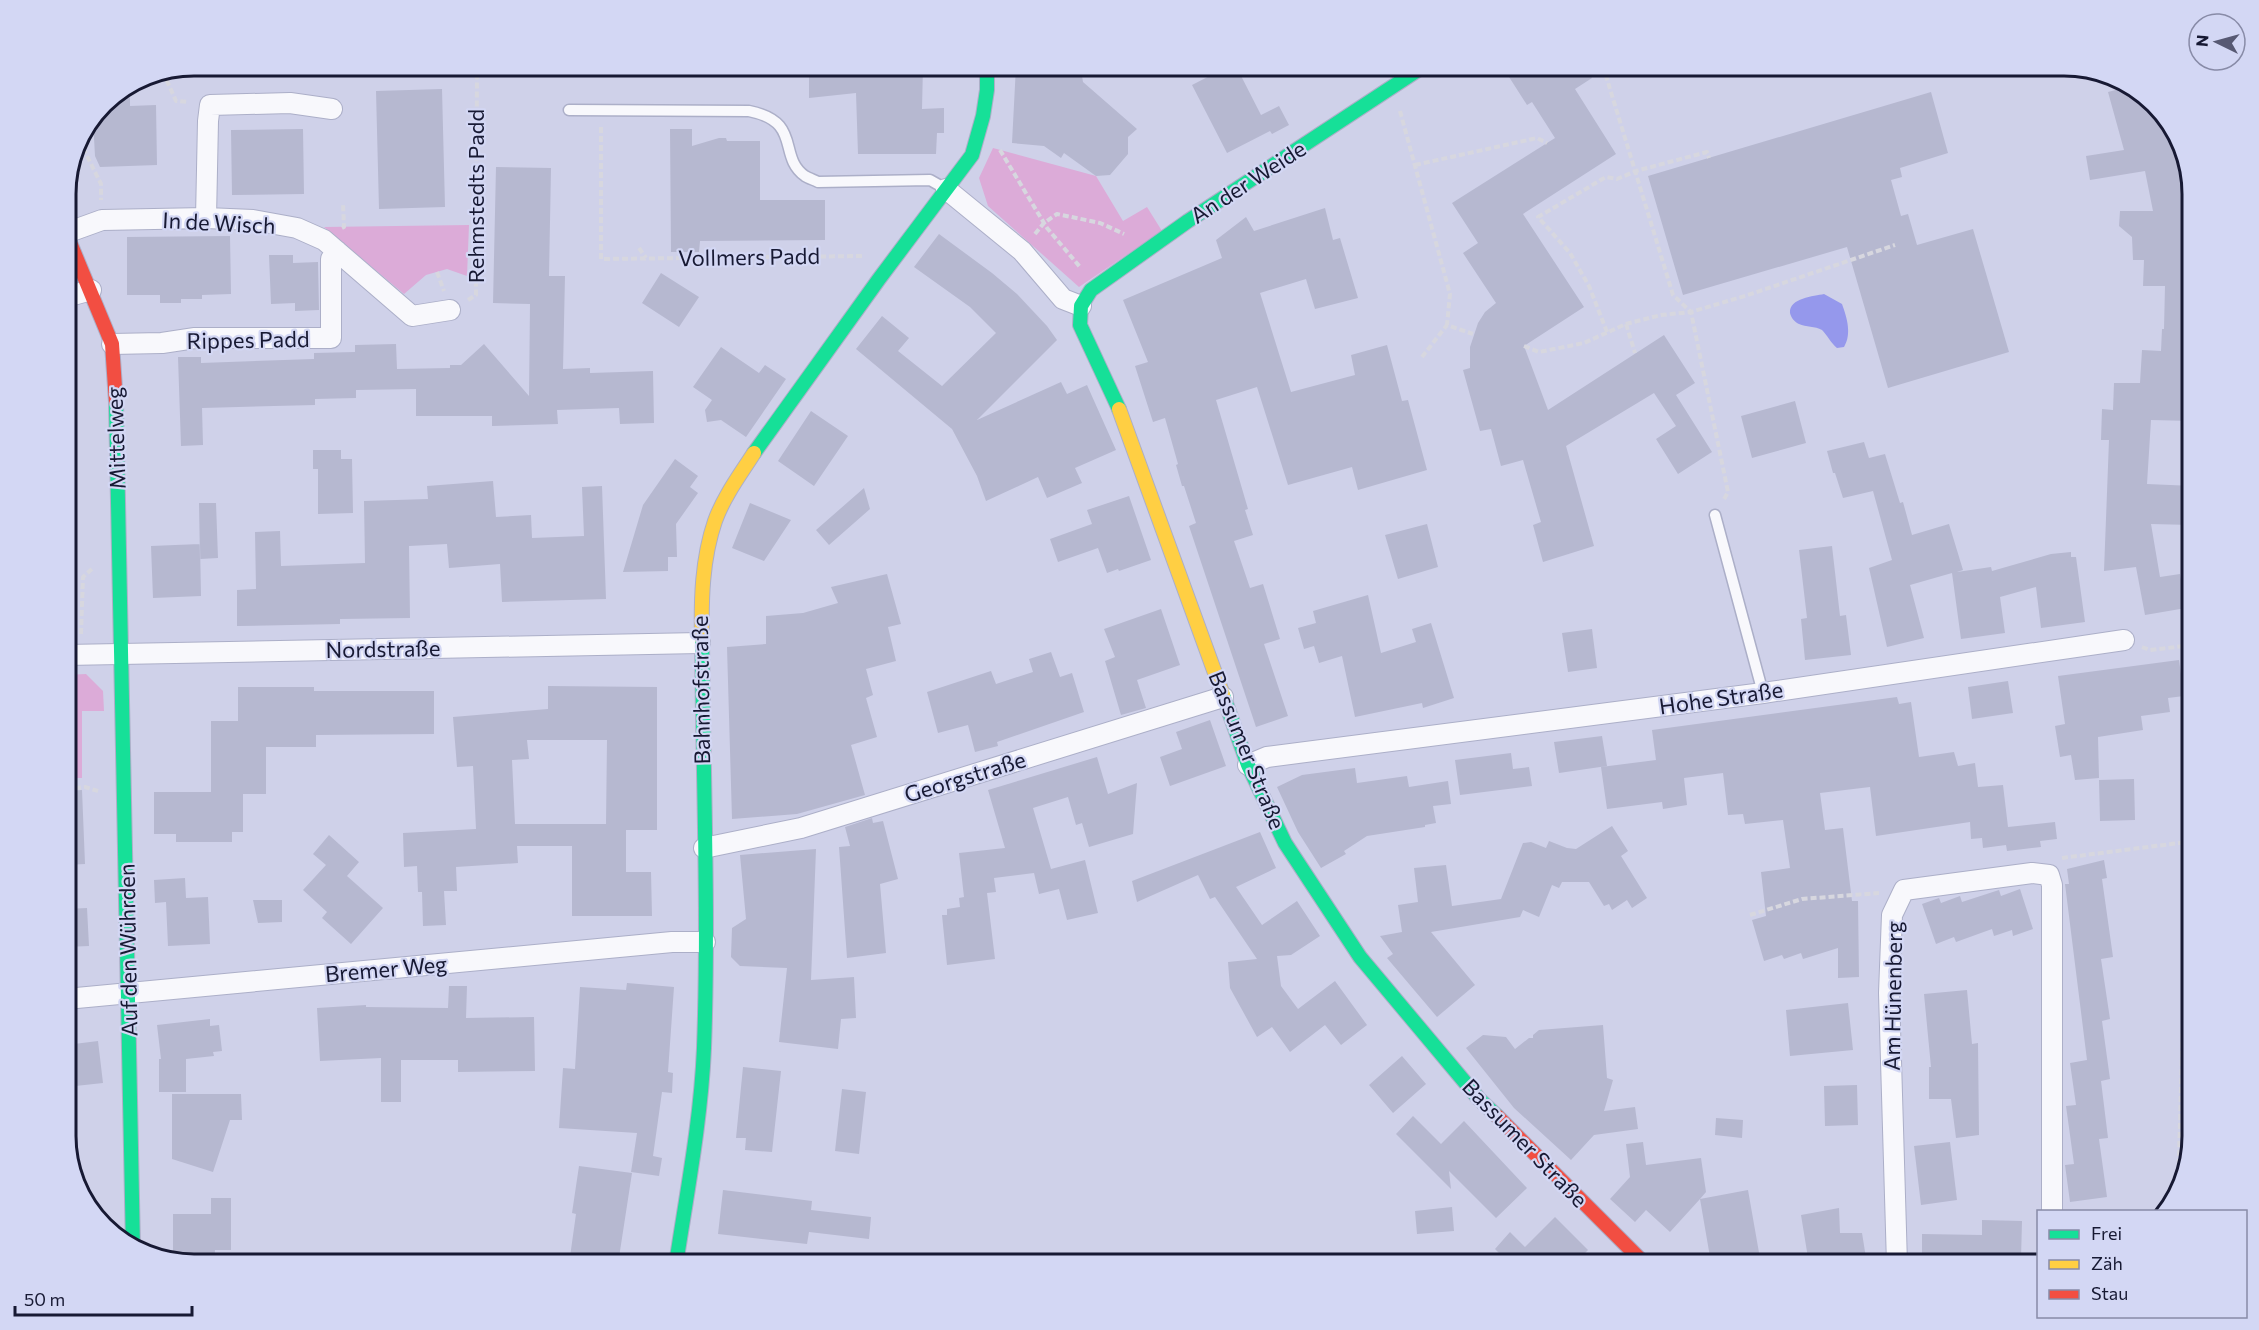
<svg xmlns="http://www.w3.org/2000/svg" width="2259" height="1330" font-family="Commissioner,sans-serif">
  <style>
    .green { fill: #dcabd8 }
    .water { fill: #9598ec }
    .building { fill: #b6b8d0; fill-rule: evenodd }
    .lines { fill: none; stroke-linecap: round; stroke-linejoin: round }
    .lane-casing { stroke: #acafc8; stroke-width: 13 }
    .street-casing { stroke: #acafc8; stroke-width: 22 }
    .fast-casing { stroke: #acafc8; stroke-width: 16 }
    .slow-casing { stroke: #acafc8; stroke-width: 16 }
    .jam-casing { stroke: #acafc8; stroke-width: 16 }
    .path { stroke: #d7d7df; stroke-width: 4; stroke-dasharray: 6 3; stroke-linecap: butt }
    .lane { stroke: #f8f8fc; stroke-width: 10 }
    .street { stroke: #f8f8fc; stroke-width: 20 }
    .fast { stroke: #16e098; stroke-width: 14 }
    .slow { stroke: #ffcf43; stroke-width: 14 }
    .jam { stroke: #f24e42; stroke-width: 14 }
    .labels { text-anchor: middle; stroke-width: 4.5; stroke-linejoin: round; paint-order: stroke }
    .street-label { font-size: 22px; fill: #171933; stroke: #d3d7f4 }
    .rim { fill: none; stroke: #171933; stroke-width: 3 }
  </style>
  <rect width="100%" height="100%" fill="#cfd1e9"/>
  <path class="green" d="M993,148L1096,176L1123,221L1147,207L1162,231L1079,287L988,206L979,178Z
    M469,225L467,276L447,269L426,275L404,294L324,227Z
    M86,674L103,691L104,711H82V778H66V675Z"/>
  <path class="water" d="M1824,294L1842,304C1847,318 1852,334 1844,347L1837,348C1831,343 1827,335 1822,330C1815,326 1806,327 1799,324C1795,322 1791,318 1790,313C1789,298 1814,296 1824,294Z"/>
  <path class="building" d="M809,66H923L922,109L944,108V133H937L936,154H858L856,93L809,98Z
    M1016,66H1050V75L1082,76L1083,82L1137,129L1128,137V154L1110,175L1096,176L1064,153L1061,158L1044,146L1012,143Z
    M1229,66H1236L1261,115L1279,106L1289,125L1272,134L1270,131L1227,153L1192,85Z
    M1502,66H1585L1592,78L1575,89L1616,154L1523,214L1584,307L1524,346L1548,410L1664,335L1695,383L1676,395L1712,452L1678,474L1656,439L1676,426L1654,393L1566,446L1594,546L1543,562L1533,525L1541,522L1523,460L1501,466L1491,429L1480,431L1463,370L1470,368V347L1478,323L1485,312L1496,303L1463,253L1478,243L1452,203L1555,138L1532,102L1527,105Z
    M130,86V106L156,105L157,165L100,167L95,156L93,119L104,103Z
    M2131,86L2176,130L2193,186V421L2151,420L2147,484L2193,486L2192,525L2151,524L2160,577L2180,574L2186,608L2145,615L2136,567L2104,571L2109,440H2101L2102,409L2113,410L2114,383H2140L2142,350L2161,351L2162,329H2164L2165,286H2143L2144,260H2133L2132,237L2119,226L2120,211H2153L2145,171L2090,180L2086,156L2124,150L2108,92Z
    M442,89L445,207L379,209L376,91Z
    M1931,92L1948,153L1900,168L1902,177L1891,180L1901,216L1908,214L1917,245L1973,229L2009,352L1888,388L1847,247L1683,295L1648,176Z
    M303,129L304,194L232,195L231,130Z
    M670,129H692V146L719,138H726L727,141H760V200H825V240L700,241L699,252H671Z
    M496,167L551,168L549,276H565L563,369L590,368V373L653,371L654,423L620,424L619,408L557,410L558,424L492,426V416H416V389L356,390V398L315,399V405L202,408L203,445L181,446L178,357H201V363L314,359V353L355,352V345L396,344L397,369L450,368V365H461L484,344L529,396L530,304L493,303Z
    M1325,208L1333,240L1340,238L1358,298L1315,309L1306,279L1260,293L1291,392L1355,375L1351,355L1387,345L1402,401L1408,400L1427,470L1358,490L1352,467L1288,485L1257,387L1216,400L1248,509L1245,510L1253,535L1234,541L1250,588L1263,584L1280,639L1264,644L1288,716L1256,727L1189,526L1196,523L1184,486H1182L1176,465L1178,464L1165,418L1153,422L1135,366L1148,362L1123,300L1222,258L1216,240L1246,217L1254,231Z
    M939,234L992,273L1017,294L1047,326L1057,340L977,420L1061,382L1067,394L1087,385L1116,450L1075,468L1082,483L1047,498L1038,477L986,501L977,476L952,429L856,349L882,316L909,338L898,351L942,386L996,333L970,307L914,267Z
    M230,236L231,294L202,295V299H181V303H160V295H127V237Z
    M269,255H293V263L318,262L319,310L295,311V303L271,304Z
    M661,273L699,297L679,327L642,303Z
    M721,347L759,373L765,365L786,379L746,437L721,420L707,422L705,410L712,400L693,387Z
    M1795,401L1806,443L1752,458L1741,416Z
    M811,411L848,436L814,486L778,461Z
    M1864,442L1869,458L1885,454L1900,503L1903,502L1912,535L1949,524L1963,570L1957,572L1991,567L1992,571L2051,554L2071,552V557H2076L2085,622L2041,628L2036,587L2000,597L2005,633L1961,639L1952,573L1910,585L1924,638L1887,647L1869,568L1892,560L1873,491L1843,498L1835,473H1833L1827,451Z
    M313,450H341V459H352L353,513L318,514V469H313Z
    M675,459L698,476L690,487L698,493L676,524L677,557H668V571L623,572L643,505Z
    M493,481L496,517L531,515L532,538L584,536L582,487L602,486L606,599L502,602L500,564L449,568L447,544L409,546L410,618L340,619V624L237,626V590L256,589L255,532L280,531L281,566L365,563L364,501L428,499L427,486Z
    M864,488L870,509L829,545L816,530Z
    M1129,496L1151,560L1119,571L1118,569L1107,573L1098,548L1058,562L1050,539L1092,524L1087,510Z
    M199,503H216L218,558L200,559Z
    M750,503L791,520L764,561L732,548Z
    M1427,524L1438,567L1398,579L1385,535Z
    M200,544L201,596L153,598L151,546Z
    M1832,546L1840,616L1846,615L1851,655L1805,660L1801,619L1807,618L1799,550Z
    M887,574L901,624L888,627L896,661L866,669L873,695L866,698L877,737L851,745L865,795L797,814L732,819L727,647L766,644V616L803,613L838,603L831,587Z
    M1368,595L1381,653L1416,642L1412,629L1431,623L1454,698L1423,708L1422,703L1355,717L1342,656L1319,663L1314,646L1304,649L1298,628L1316,623L1313,611Z
    M1161,609L1180,665L1137,680L1146,708L1121,715L1105,661L1115,657L1104,629Z
    M1592,629L1597,668L1568,672L1562,633Z
    M1051,652L1060,677L1072,673L1084,712L997,742L998,746L975,752L968,725L938,733L927,692L991,671L996,684L1033,672L1029,659Z
    M2179,660L2184,696L2168,698L2170,712L2141,716L2143,730L2098,737L2099,778L2075,780L2071,755L2060,757L2055,726L2065,724L2058,676Z
    M2008,681L2013,713L1972,719L1968,687Z
    M548,686L657,687V830H626V872H651L652,916H572V846H517L518,863L456,867L457,891H444L446,925L423,926L422,892H418L417,866L404,867L403,833L476,829L473,766L457,767L453,717L548,709ZM527,740H607L606,824H515L512,760L529,759Z
    M238,687H314V691H434V734L316,735V747H266V794H243V832H232V842H176V834H154V792H211V721H238Z
    M1897,697L1899,704L1911,702L1919,757L1954,752L1958,766L1975,763L1978,787L2003,785L2008,827L2055,822L2057,839L2040,841L2041,847L2007,851L2006,845L1983,848L1982,838L1971,839L1970,822L1876,836L1870,787L1820,793L1825,830L1843,828L1852,901H1858L1859,977L1838,978V948L1803,959L1801,953L1784,959L1782,955L1764,961L1752,920L1766,916L1761,872L1790,868L1783,820L1745,824L1743,814L1728,815L1723,773L1684,778L1687,805L1663,809L1662,802L1607,809L1601,767L1656,760L1652,730Z
    M1210,720L1226,766L1170,786L1160,757L1182,749L1176,732Z
    M1602,736L1607,766L1559,773L1554,742Z
    M1511,753L1513,769L1529,767L1532,786L1460,795L1455,760Z
    M1097,757L1108,794L1137,783L1133,834L1089,847L1082,823L1076,825L1068,797L1033,808L1051,869L1085,860L1098,913L1067,920L1059,889L1039,894L1034,873L994,878L996,892L987,893L995,959L947,965L942,915H947V909L960,907L959,898L964,897L959,853L1005,848L988,790Z
    M1355,768L1357,783L1407,776L1409,787L1448,781L1451,804L1433,806L1436,823L1425,825V827L1367,836L1344,851L1346,854L1321,868L1298,832L1277,787L1302,775Z
    M2134,779L2135,820L2100,821L2099,780Z
    M82,790L85,864L66,865V791Z
    M872,818L873,823L883,821L898,879L880,884L886,953L847,958L839,847L850,846L845,827Z
    M1612,826L1628,851L1621,856L1647,898L1632,908L1627,900L1612,910L1609,904L1604,906L1589,882H1562L1559,888L1552,885L1539,917L1523,910L1520,917L1431,932L1475,985L1437,1017L1387,958L1393,954L1380,936L1402,932L1398,905L1418,902L1414,868L1446,865L1452,906L1501,899L1523,843L1531,842L1546,848L1549,841L1567,848L1576,849Z
    M1260,832L1276,868L1236,887L1262,925L1297,901L1320,936L1291,955L1277,956L1281,986L1298,1009L1335,981L1367,1025L1341,1045L1325,1025L1290,1052L1272,1027L1257,1037L1230,988L1228,962L1257,959L1215,897L1210,899L1198,875L1137,902L1132,881Z
    M329,835L359,862L347,876L383,908L351,944L322,918L327,912L303,890L326,865L313,854Z
    M816,849L811,980L854,977L856,1018L841,1019L838,1049L779,1042L787,968L740,966L731,957L732,928L746,919L740,855Z
    M2104,860L2107,878L2102,879L2113,957L2101,959L2110,1019L2102,1021L2110,1079L2101,1081L2108,1138L2099,1139L2107,1197L2070,1202L2065,1165L2074,1164L2066,1106L2076,1105L2070,1063L2087,1060L2065,884H2069L2067,869Z
    M185,878L186,898L208,897L210,944L168,946L166,902L155,903L154,880Z
    M2020,889L2033,929L2013,936L2012,930L1994,936L1992,929L1956,942L1954,937L1936,944L1922,904L1939,898L1941,903L1960,896L1962,902L1999,890L2001,896Z
    M253,900H282V922L258,923Z
    M87,908L89,946L66,947V909Z
    M627,983L674,987L668,1072L673,1073L672,1093L662,1092L653,1156L662,1158L659,1176L631,1172L637,1133L559,1128L563,1068L575,1069L580,987L626,990Z
    M449,986H467L466,1018L534,1017L535,1071L458,1072V1060H401V1102H381V1058L320,1061L317,1008L366,1005V1007L448,1008Z
    M1967,990L1972,1044L1978,1043L1979,1135L1956,1138L1951,1099H1929V1067H1931L1924,994Z
    M1848,1003L1853,1050L1790,1056L1786,1010Z
    M210,1019V1026L219,1025L222,1051L213,1052L214,1056L186,1059V1092H159V1059H161L157,1025Z
    M1603,1025L1607,1078L1613,1080L1604,1111L1635,1107L1638,1129L1594,1135L1571,1160L1514,1108L1466,1048L1483,1035L1506,1037L1515,1049L1529,1038H1533V1035L1539,1030Z
    M98,1041L103,1083L66,1087V1045Z
    M1402,1056L1426,1084L1393,1113L1369,1085Z
    M743,1067L781,1071L772,1152L745,1150L746,1138H736Z
    M1857,1085L1858,1125L1825,1126L1824,1086Z
    M842,1089L866,1092L859,1154L835,1151Z
    M172,1094H241L242,1120H230L213,1172L172,1159Z
    M1413,1116L1441,1144L1464,1121L1527,1188L1496,1218L1449,1171L1451,1189L1396,1134Z
    M1716,1118L1743,1120L1742,1138L1715,1135Z
    M1643,1142L1646,1165L1701,1158L1706,1192L1700,1199L1748,1190L1761,1264H1736L1735,1253L1710,1257L1700,1199L1670,1232L1646,1210L1635,1222L1610,1199L1630,1177L1626,1144Z
    M1950,1142L1957,1200L1921,1205L1914,1146Z
    M579,1166L632,1173L618,1264H569L576,1214L572,1213Z
    M723,1190L812,1201L811,1210L871,1217L869,1239L809,1232L807,1244L718,1234Z
    M211,1198H231V1250H215L214,1264H194L173,1258V1214H211Z
    M1452,1207L1454,1231L1417,1234L1415,1211Z
    M1839,1208L1840,1233H1862L1867,1264H1809L1801,1215Z
    M1555,1217L1588,1250L1574,1264H1508L1509,1263L1495,1249L1510,1232L1525,1247Z
    M1982,1220L2022,1221L2021,1259L1972,1258V1264H1922V1234L1982,1235Z"/>
  <g class="lines">
    <defs>
      <path id="lane" d="M569,110L749,111C803,122 777,156 805,176C808,178 814,180 818,182L930,180L946,189
        M1715,515L1763,693"/>
      <path id="street" d="M946,189L1022,251L1063,299L1081,306
        M206,218L208,121L210,105L290,103L332,109
        M66,233L102,220L206,218L253,220L297,228L324,240L412,316L450,310
        M66,297L91,290
        M112,344L162,343L195,338H331V259L337,251
        M66,655L700,643
        M1248,765L1267,757L1763,693L2124,640
        M704,848L801,828L1223,697
        M66,999L672,942H705
        M1897,1264L1889,993L1892,915L1904,890L2032,873L2049,875L2052,885V1212"/>
      <path id="fast" d="M116,402L133,1248
        M1119,409L1080,325L1081,306L1091,290L1188,221L1424,66
        M754,453L879,279L972,155L983,116L987,90V66
        M1223,695L1248,765L1285,843L1360,957L1479,1099L1497,1116
        M676,1264C687,1192 701,1120 704,1048C709,912 703,775 702,639"/>
      <path id="slow" d="M1119,409L1223,695
        M702,639C701,600 702,559 715,521C724,496 740,475 754,453"/>
      <path id="jam" d="M66,233L112,344L116,402
        M1497,1116L1645,1264"/>
    </defs>
    <use href="#lane" class="lane-casing"/>
    <use href="#street" class="street-casing"/>
    <use href="#fast" class="fast-casing"/>
    <use href="#slow" class="slow-casing"/>
    <use href="#jam" class="jam-casing"/>
    <path class="path" d="M1107,66L1110,67
      M1603,66L1673,295L1691,312L1728,492L1723,501
      M163,72L176,101L189,102
      M1400,111L1450,294L1447,325L1473,334
      M601,127V259L863,256
      M79,140L101,184V200
      M1000,150L1047,228L1080,267
      M1415,165L1537,138L1547,143
      M342,228L344,227L343,203
      M1035,234L1044,223L1057,214L1100,223L1124,234
      M639,248L646,258
      M437,272L444,291
      M468,300L476,295L477,66
      M1626,324L1635,353
      M1607,332L1589,286L1570,253L1538,217L1606,177L1617,179L1636,171L1707,152L1709,158
      M1524,346L1539,352L1584,343L1626,324L1661,315L1691,312L1748,295L1895,245
      M1422,357L1447,325
      M81,634L83,577L93,568
      M2142,647L2150,650L2193,645
      M66,789L85,787L98,791
      M2062,858L2187,842
      M1750,915L1802,899L1879,893
      M2178,1192L2193,671"/>
    <use href="#lane" class="lane"/>
    <use href="#street" class="street"/>
    <use href="#fast" class="fast"/>
    <use href="#slow" class="slow"/>
    <use href="#jam" class="jam"/>
  </g>
  <g class="labels">
    <g class="street-label">
      <text transform="translate(1248 182) rotate(-33)" y="8">An der Weide</text>
      <text transform="translate(476 196) rotate(-90)" y="8">Rehmstedts Padd</text>
      <text transform="translate(219 223) rotate(3)" y="8">In de Wisch</text>
      <text transform="translate(749 257) rotate(-1)" y="8">Vollmers Padd</text>
      <text transform="translate(248 340) rotate(-1)" y="8">Rippes Padd</text>
      <text transform="translate(116 438) rotate(-92)" y="8">Mittelweg</text>
      <text transform="translate(383 649) rotate(-1)" y="8">Nordstraße</text>
      <text transform="translate(701 690) rotate(-91)" y="8">Bahnhofstraße</text>
      <text transform="translate(1721 698) rotate(-8)" y="8">Hohe Straße</text>
      <text transform="translate(1247 750) rotate(68)" y="8">Bassumer Straße</text>
      <text transform="translate(965 777) rotate(-17)" y="8">Georgstraße</text>
      <text transform="translate(128 950) rotate(-91)" y="8">Auf den Wührden</text>
      <text transform="translate(386 969) rotate(-5)" y="8">Bremer Weg</text>
      <text transform="translate(1893 996) rotate(-89)" y="8">Am Hünenberg</text>
      <text transform="translate(1525 1143) rotate(46)" y="8">Bassumer Straße</text>
    </g>
  </g>
  <path d="M0 0H2259V1330H0ZM194 76H2064A118 118 0 0 1 2182 194V1136A118 118 0 0 1 2064 1254H194A118 118 0 0 1 76 1136V194A118 118 0 0 1 194 76Z" fill="#d3d7f4" fill-rule="evenodd"/>
  <path class="rim" d="M194 76H2064A118 118 0 0 1 2182 194V1136A118 118 0 0 1 2064 1254H194A118 118 0 0 1 76 1136V194A118 118 0 0 1 194 76Z"/>
  <rect x="2037" y="1210" width="210" height="108" fill="#d3d7f4" stroke="#888ba7" stroke-width="1.5"/>
  <rect x="2049" y="1230" width="30" height="9" fill="#16e098" stroke="#888ba7" stroke-width="1.5"/>
  <text x="2091" y="1240" font-size="18" fill="#171933">Frei</text>
  <rect x="2049" y="1260" width="30" height="9" fill="#ffcf43" stroke="#888ba7" stroke-width="1.5"/>
  <text x="2091" y="1270" font-size="18" fill="#171933">Zäh</text>
  <rect x="2049" y="1290" width="30" height="9" fill="#f24e42" stroke="#888ba7" stroke-width="1.5"/>
  <text x="2091" y="1300" font-size="18" fill="#171933">Stau</text>
  <g transform="translate(2217 42) rotate(275)"><circle r="28" fill="#d3d7f4" stroke="#888ba7" stroke-width="1.5"/>
  <path d="M0-4.5L10 22L0 15L-10 22Z" fill="#575973"/>
  <text y="-9" font-size="16" font-weight="bold" text-anchor="middle" fill="#171933">N</text>
  </g>
  <path d="M15 1306v9h177v-9" fill="none" stroke="#171933" stroke-width="3"/>
  <text x="24" y="1306" font-size="18" fill="#171933" stroke="#d3d7f4" stroke-width="4.5" paint-order="stroke">50 m</text>
</svg>
